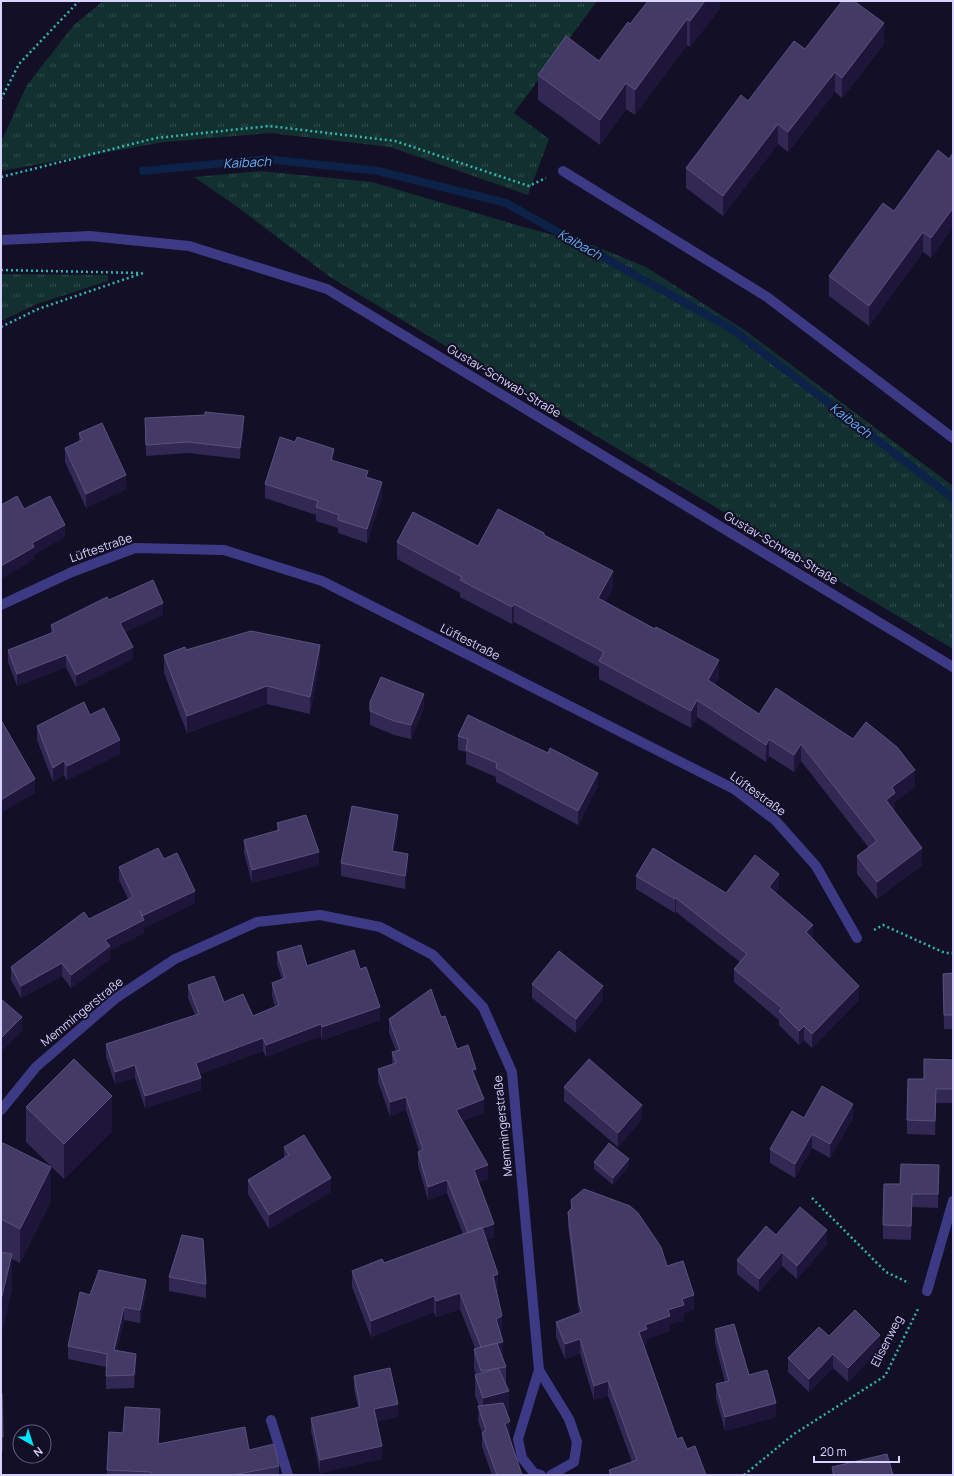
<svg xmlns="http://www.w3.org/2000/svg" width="954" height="1476" font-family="Manrope,sans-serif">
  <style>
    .grass { fill: url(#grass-tufts) }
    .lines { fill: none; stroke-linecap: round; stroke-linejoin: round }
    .stream { stroke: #0c2248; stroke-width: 8 }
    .path { stroke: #2fb8b0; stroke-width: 2.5; stroke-dasharray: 2 3; stroke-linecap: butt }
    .service { stroke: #3d3a85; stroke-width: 10 }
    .minor { stroke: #3d3a85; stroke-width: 10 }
    .tertiary { stroke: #3d3a85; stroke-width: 10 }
    .wall { fill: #312854 }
    .shaded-wall { fill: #1d163a }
    .building { fill: #433a66; stroke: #5a527e }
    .labels { text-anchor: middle; stroke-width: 4; stroke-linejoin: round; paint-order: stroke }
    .street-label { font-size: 12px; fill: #d9d4ff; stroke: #130f26 }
    .water-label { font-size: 13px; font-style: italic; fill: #62b6ff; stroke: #130f26 }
  </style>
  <defs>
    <pattern id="grass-tufts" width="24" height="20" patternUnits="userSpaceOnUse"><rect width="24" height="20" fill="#12302f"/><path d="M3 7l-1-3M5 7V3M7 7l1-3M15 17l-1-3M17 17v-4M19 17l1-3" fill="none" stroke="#344d4e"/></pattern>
  </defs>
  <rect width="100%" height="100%" fill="#130f26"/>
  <path class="grass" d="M103,1H597L514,113L549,139L528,195L390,147L270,133L164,142L1,171V142L27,85L74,25Z
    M261,171L372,182L513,224L595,246L646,267L746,331L953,486V649L330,277L236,206L194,177Z
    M1,274L108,275V281L37,304L1,321Z"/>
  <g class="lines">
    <path class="stream" d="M143,171L266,159L378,171L506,203L732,329L953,498"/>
    <path class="path" d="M1,99L19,64L79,1
      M1,177L156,138L269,126L395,141L529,186L546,178
      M1,270L140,273
      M1,327L38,309L143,273
      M874,930L883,925L945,953H953
      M812,1198L886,1272L909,1283
      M744,1475L794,1434L885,1376L918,1309"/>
    <path class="service" d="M927,1291L953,1201
      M271,1420L288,1475"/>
    <path class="minor" d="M563,171L767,297L953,438
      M1,605L72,572L135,548L224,550L322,581L734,789L775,820L816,866L857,938
      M1,1110L36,1067L116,998L175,959L257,922L320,915L380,927L433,955L483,1007L512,1072L539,1370L518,1439L522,1458L534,1473L541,1475
      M539,1370L569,1419L577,1442L574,1462L551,1475"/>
    <path class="tertiary" d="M1,240L90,236L189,246L327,289L953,667"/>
  </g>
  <path class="wall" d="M720,1V8L690,47L687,45L635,115L626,109L600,145L538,100V75L599,61L630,24Z
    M884,44L842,98L835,92L788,152L778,144L723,216L686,188V168L748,101L805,49Z
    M938,150L931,258L923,252L869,326L829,296V276L894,211Z
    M145,418L244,428L240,459L188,453L146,456Z
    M79,433L126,489L86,508L65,462V448L79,442Z
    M334,461L368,477L382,496L367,543L338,533V528L316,521V515L265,498V484Z
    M544,535L613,588L605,602L719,677L715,684L759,714L915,787L895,802V810L894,811L922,865L877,899L857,874V856L869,848L801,761L794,772L769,756L766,762L697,717L691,728L599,679V667L514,622L512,624L460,597V593L397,559V542L478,546Z
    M109,600L163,615L125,632L133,659L76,687L66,667L17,686L8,662V650L51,633V625Z
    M186,650L320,662L310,714L267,704L187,733L164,673V655Z
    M370,702L424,708L411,739L394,735L370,725Z
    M90,715L120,754L67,780L64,775L53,782L37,740V726Z
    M468,715L598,786L578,825L496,782V777L466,764V752L458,750V736Z
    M277,823L319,865L252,883L244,853V840L277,831Z
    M398,828L394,851L408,867L405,889L341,876V863Z
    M164,859L195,903L144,928V933L110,950V959L71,988L62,976L21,998L11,980V967L128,899L119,880V867Z
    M636,876L726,893L779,888L775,893L812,939L859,1000L812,1048L804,1040L799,1045L779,1025V1020L734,982V969L740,962L676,912L675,913L636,889Z
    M277,952L307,966L360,969L380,1020L322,1040L321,1036L266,1057L263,1051L200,1074L201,1090L145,1108L135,1078L115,1084L106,1057V1044L195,1015L188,998V985L253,1016L275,1007L272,996V983L282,979L277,964Z
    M953,973V1029H944L943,974Z
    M532,984L603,1000L576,1033L532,998Z
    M441,1017L457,1049L476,1081L484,1113L463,1121L488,1179L478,1182L494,1237L486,1240L498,1291H496L502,1332L501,1333L503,1358L506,1367V1385L509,1411L507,1412L510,1435L509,1436L522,1475H492L482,1447V1432L478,1421L479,1406L475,1396V1375H476L474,1369V1349L475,1348L460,1309L436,1317L434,1312L371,1337L352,1287V1271L384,1263L463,1234L447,1193L428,1200L418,1165V1152L419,1151L406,1110L390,1116L378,1082V1069L392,1064V1052L396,1051L389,1033V1019Z
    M953,1060V1103H936L935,1135L907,1134V1120L924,1079Z
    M564,1087L642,1119L618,1147L564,1101Z
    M26,1107L112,1131L64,1179L26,1142Z
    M804,1118H853L830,1158L812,1148L795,1178L770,1163V1149Z
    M1,1146L51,1201L20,1263L12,1259V1289L1,1335Z
    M284,1147L331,1192L269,1229L248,1194V1180L284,1158Z
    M594,1162L629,1166L613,1185L594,1169Z
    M939,1165L938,1208L912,1207L911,1240L883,1239V1225L900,1184Z
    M571,1200L667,1266L694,1310L684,1313V1320L670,1324V1331L647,1339V1343L644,1344L677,1439L687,1449L706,1475H609V1470L632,1462L608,1396L594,1400L580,1353L565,1359L556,1337V1322L579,1313L568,1226V1212L571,1209Z
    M776,1235L827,1244L797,1279L782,1266L759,1292L737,1274V1260Z
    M169,1277L206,1284V1298L169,1291Z
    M146,1293L140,1323L124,1320L117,1350L136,1367L134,1388L106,1389V1367L68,1359V1346L90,1295Z
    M715,1329L749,1375L776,1417L725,1431L716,1398V1384L725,1382L715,1343Z
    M829,1336L880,1349L848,1382L833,1368L809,1392L788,1372V1358Z
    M354,1376L398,1417L377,1421L382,1459L320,1473L311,1431V1418L358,1408L354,1389Z
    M1,1393L3,1437V1451H1Z
    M160,1422L159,1444L249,1450L279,1466V1475H107V1470L123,1433Z
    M832,1467L893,1475H832Z"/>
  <path class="shaded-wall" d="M705,1H720V8L690,47V21Z
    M687,19V45L635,115V90Z
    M884,23V44L842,98V78Z
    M835,72V92L788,152V132Z
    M626,83V109L600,145V120Z
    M778,124V144L723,216V196Z
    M953,208V228L931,258V238Z
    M923,232V252L869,326V306Z
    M244,416V428L240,459V448Z
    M334,449V462L331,460Z
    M126,475V489L86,508V494Z
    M382,482V496L367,543V529Z
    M65,525V537L34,555V560L1,579V566L32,543Z
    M613,571V588L598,615V598Z
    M163,603V615L120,635V623Z
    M514,604V622L512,624V607Z
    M320,645V662L310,714V697Z
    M133,647V659L76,687V675Z
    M66,655V667L17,686V674Z
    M719,660V677L708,697V680Z
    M267,686V704L187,733V716Z
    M424,694V708L411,739V725Z
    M697,700V717L691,728V711Z
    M769,739V756L766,762V745Z
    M120,740V754L67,780V766Z
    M801,744V761L794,772V755Z
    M64,761V775L53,782V768Z
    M915,770V787L895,802V810L886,817V800L892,787Z
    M598,773V786L578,825V811Z
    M35,779V793L1,813V800Z
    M398,815V828L392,864V851Z
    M922,848V865L877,899V882Z
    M319,852V865L252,883V870Z
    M408,854V867L405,889V876Z
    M779,874V888L769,901V887Z
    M195,891V903L144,928V933L110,950V959L71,988V975L105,940L142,916Z
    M676,898V912L675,913V899Z
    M813,925V939L806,932Z
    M62,963V976L21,998V986Z
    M603,986V1000L576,1033V1019Z
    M859,986V1000L812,1048V1034Z
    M380,1007V1020L322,1040V1027Z
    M22,1017V1031L1,1052V1038Z
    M321,1024V1036L266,1057V1045Z
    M804,1026V1040L799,1045V1031Z
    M263,1038V1051L196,1076V1063Z
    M135,1065V1078L115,1084V1072Z
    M476,1069V1082L472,1070Z
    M201,1078V1090L145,1108V1096Z
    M112,1096V1131L64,1179V1144Z
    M406,1097V1110L390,1116V1102Z
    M484,1099V1113L456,1124V1110Z
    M853,1104V1118L830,1158V1144Z
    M642,1105V1119L618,1147V1133Z
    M812,1134V1148L795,1178V1164Z
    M629,1159V1166L613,1185V1178Z
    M488,1165V1179L474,1184V1170Z
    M51,1167V1201L20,1263V1229Z
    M331,1178V1192L269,1229V1215Z
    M447,1180V1193L428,1200V1187Z
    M494,1224V1237L468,1247V1233Z
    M827,1230V1244L797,1279V1266Z
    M782,1252V1266L759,1292V1279Z
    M12,1254V1289L1,1335V1300Z
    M498,1274V1291L493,1293V1276Z
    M146,1280V1293L140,1323V1310Z
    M460,1293V1309L436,1317V1301Z
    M694,1295V1310L684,1313V1320L670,1324V1331L647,1339V1343L639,1346V1332L645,1325L668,1310L682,1299Z
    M434,1296V1312L371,1337V1321Z
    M124,1307V1320L114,1363V1350Z
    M502,1316V1332L496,1335V1319Z
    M880,1335V1349L848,1382V1368Z
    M580,1339V1353L565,1359V1344Z
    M503,1342V1358L481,1365V1348Z
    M136,1354V1367L134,1388V1375Z
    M833,1354V1368L809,1392V1379Z
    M608,1381V1396L594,1400V1386Z
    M509,1391V1411L483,1418V1398Z
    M776,1403V1417L725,1431V1417Z
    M398,1404V1417L374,1422V1409Z
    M160,1409V1422L158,1457V1444Z
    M510,1421V1435L505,1438V1424Z
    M382,1446V1459L320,1473V1460Z"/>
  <path class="building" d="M648,1H705L690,21L687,19L635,90L626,83L600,120L538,75L566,36L599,61L628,22L630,24Z
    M842,1H854L884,23L842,78L835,72L788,132L778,124L723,196L686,168L741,95L748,101L794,41L805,49Z
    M938,150L949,159L953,153V208L931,238L923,232L869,306L829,276L883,203L894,211Z
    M205,412L244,416L240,448L188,442L146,445L145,418L205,415Z
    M102,423L126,475L86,494L65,448L82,440L79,433Z
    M280,437L295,442L297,437L334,449L331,460L368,471L366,477L382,482L367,529L338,520L339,515L316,507L318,501L265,484Z
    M17,496L24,509L50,496L65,525L32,543L34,547L1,566V505Z
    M498,509L544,533V535L613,571L598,598L655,629L656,627L719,660L708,680L759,714L776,688L853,739L866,722L897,747L915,770L892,787L895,793L886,800L922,848L877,882L857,856L877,841L801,744L794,755L769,739L766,745L697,700L691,711L599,661L604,652L514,604L512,607L460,580L462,577L397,542L413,512L478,546Z
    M153,580L163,603L120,623L133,647L76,675L66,655L17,674L8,650L54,632L51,625L107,597L109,600Z
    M251,631L320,645L310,697L267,686L187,716L164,655L185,647L186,650Z
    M381,677L424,694L411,725L394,721L370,711V702Z
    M84,702L90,715L104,708L120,740L67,766L64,761L53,768L37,726Z
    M468,715L548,753L550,748L598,773L578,811L496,768L497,763L466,750L468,739L458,736Z
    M1,720L35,779L1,800Z
    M352,806L398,815L392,851L408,854L405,876L341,863Z
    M306,815L319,852L252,870L244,840L279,830L277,823Z
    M158,848L164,859L177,853L195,891L142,916L140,911L144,920L105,940L110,946L71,975L62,963L21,986L11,967L84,912L89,919L133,897L119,867Z
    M653,848L726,893L755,855L779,874L769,887L813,925L806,932L859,986L812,1034L804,1026L799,1031L779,1011L782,1008L734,969L747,954L676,898L675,899L636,876Z
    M301,945L307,966L354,950L360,969L366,967L380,1007L322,1027L321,1024L266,1045L263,1038L196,1063L201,1078L145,1096L135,1065L115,1072L106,1044L199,1014L188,985L214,976L224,1002L243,994L253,1016L279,1005L272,983L285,978L277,952Z
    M559,951L603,986L576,1019L532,984Z
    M953,973V1015H944L943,974Z
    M431,989L441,1017L445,1016L457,1049L468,1045L476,1069L472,1070L484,1099L456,1110L488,1165L474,1170L494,1224L468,1233L447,1180L428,1187L418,1152L423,1150L406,1097L390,1102L378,1069L396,1063L392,1052L400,1050L389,1019Z
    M1,999L22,1017L1,1038Z
    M74,1059L112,1096L64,1144L26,1107Z
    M589,1059L642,1105L618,1133L564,1087Z
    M924,1059L953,1060V1089H936L935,1121L907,1120L908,1079H924Z
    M822,1086L853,1104L830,1144L812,1134L795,1164L770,1149L792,1111L804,1118Z
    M304,1135L331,1178L269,1215L248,1180L289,1155L284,1147Z
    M3,1143L51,1167L20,1229L1,1219V1146Z
    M609,1143L629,1159L613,1178L594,1162Z
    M901,1164L939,1165L938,1194H912L911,1226L883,1225L884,1184H900Z
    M584,1189L630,1206L638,1213L661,1247L667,1266L683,1261L694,1295L682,1299L684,1305L668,1310L670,1316L645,1325L647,1329L639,1332L677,1439L682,1437L687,1449L695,1446L706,1475H611L609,1470L637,1460L608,1381L594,1386L580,1339L565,1344L556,1322L582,1312L579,1303L568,1212L572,1208L571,1200Z
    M800,1207L827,1230L797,1266L782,1252L759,1279L737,1260L766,1226L776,1235Z
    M482,1227L498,1274L493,1276L502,1316L496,1319L503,1342L481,1347L460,1293L436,1301L434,1296L371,1321L352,1271L382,1259L384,1263Z
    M182,1235L203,1239L206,1284L169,1277Z
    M1,1252L12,1254L1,1300Z
    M99,1270L146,1280L140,1310L124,1307L114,1350L136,1354L134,1375L106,1376L107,1354L68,1346L80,1292L90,1295Z
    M855,1310L880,1335L848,1368L833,1354L809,1379L788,1358L819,1327L829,1336Z
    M734,1324L749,1375L767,1370L776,1403L725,1417L716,1384L729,1381L715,1329Z
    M497,1343L506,1367L481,1371L474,1349Z
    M390,1368L398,1404L374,1409L382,1446L320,1460L311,1418L360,1407L354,1376Z
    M498,1368L509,1391L483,1398L475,1375Z
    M1,1393H2L3,1437H1Z
    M503,1403L510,1421L505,1424L522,1475H497L482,1433L486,1430L478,1406Z
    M125,1407L160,1409L158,1444L245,1427L249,1450L274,1444L279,1466L234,1475H151V1472L107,1470L109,1432L123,1433Z
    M887,1454L893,1475H834L832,1467Z"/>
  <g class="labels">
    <g class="street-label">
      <text transform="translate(504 381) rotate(31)" y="4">Gustav-Schwab-Straße</text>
      <text transform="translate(101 548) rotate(-19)" y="4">Lüftestraße</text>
      <text transform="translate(781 548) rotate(31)" y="4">Gustav-Schwab-Straße</text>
      <text transform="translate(470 642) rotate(27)" y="4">Lüftestraße</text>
      <text transform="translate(758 794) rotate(36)" y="4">Lüftestraße</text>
      <text transform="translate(82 1012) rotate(-39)" y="4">Memmingerstraße</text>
      <text transform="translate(503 1126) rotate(-96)" y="4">Memmingerstraße</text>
      <text transform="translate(887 1341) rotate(-63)" y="4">Elisenweg</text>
    </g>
    <g class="water-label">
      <text transform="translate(247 162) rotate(-3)" y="5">Kaibach</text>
      <text transform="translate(580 244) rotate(29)" y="5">Kaibach</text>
      <text transform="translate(851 420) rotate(37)" y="5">Kaibach</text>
    </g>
  </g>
  <rect width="954" height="1476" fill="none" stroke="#d9d4ff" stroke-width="4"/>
  <g transform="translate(32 1444) rotate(141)"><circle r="19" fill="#130f26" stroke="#625e7d"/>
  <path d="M0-3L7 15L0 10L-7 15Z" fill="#00e5ff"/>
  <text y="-6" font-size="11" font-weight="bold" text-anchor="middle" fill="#d9d4ff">N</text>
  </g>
  <path d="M814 1456v6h85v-6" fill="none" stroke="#d9d4ff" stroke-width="2"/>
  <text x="820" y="1456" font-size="12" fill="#d9d4ff" stroke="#130f26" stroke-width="3" paint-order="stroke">20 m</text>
</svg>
